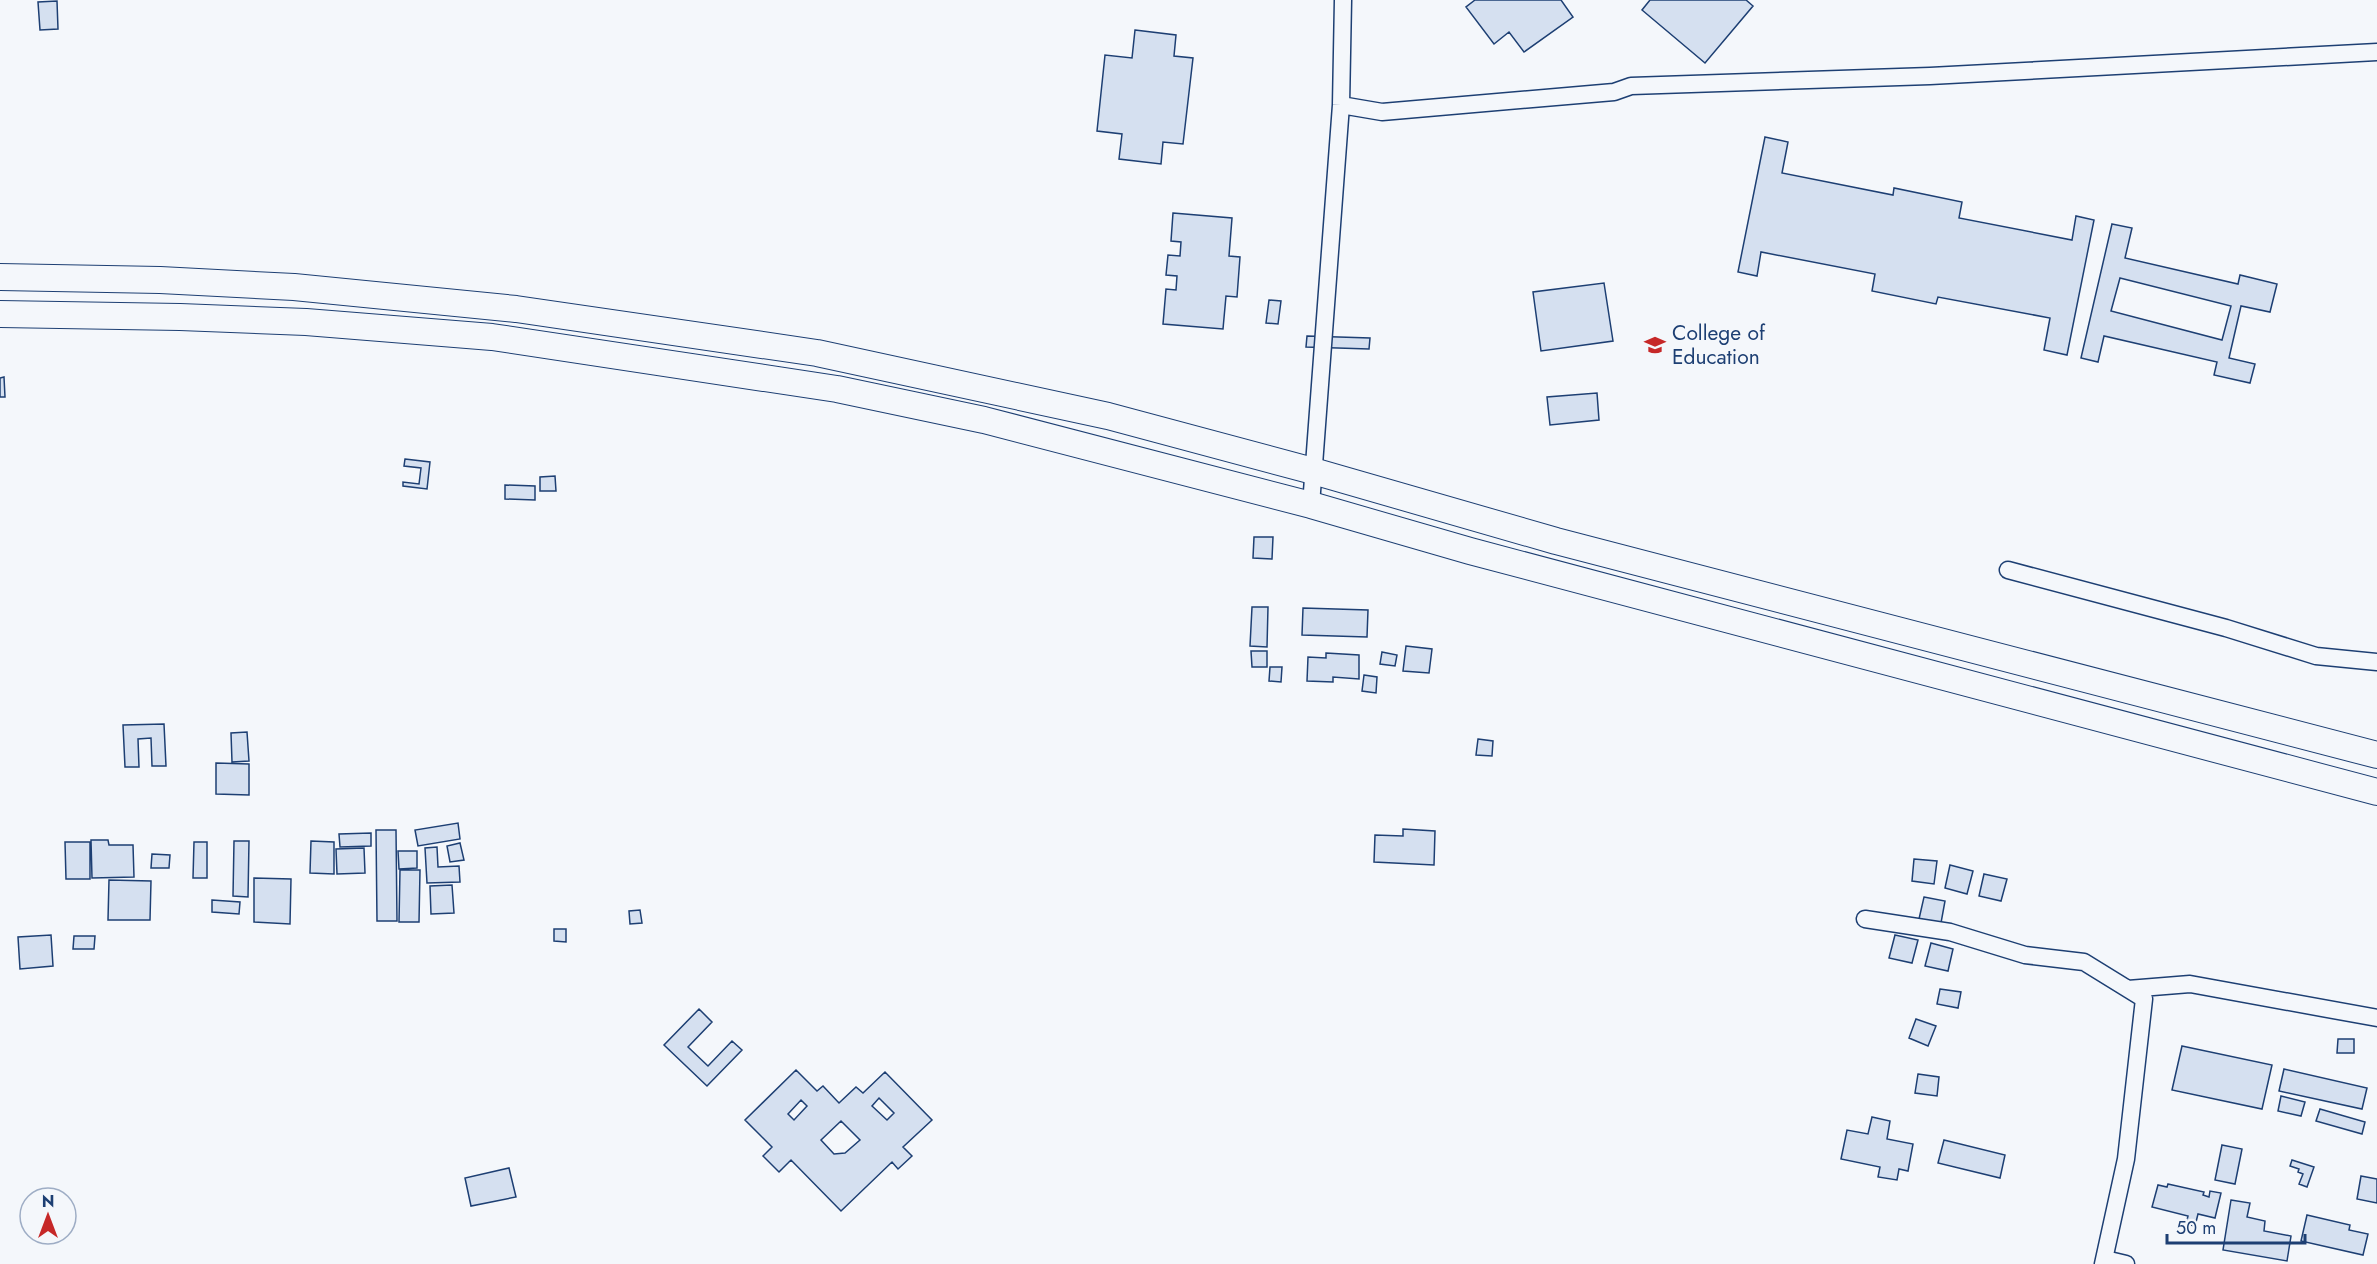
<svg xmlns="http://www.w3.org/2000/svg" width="2377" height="1264" font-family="Jost,sans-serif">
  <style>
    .building { fill: #d5e0f0; stroke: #1d3f73; stroke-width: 1.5; fill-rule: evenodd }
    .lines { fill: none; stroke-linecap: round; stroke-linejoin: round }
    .minor-casing { stroke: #1d3f73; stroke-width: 19 }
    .primary-casing { stroke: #1d3f73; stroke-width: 28 }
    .minor { stroke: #f4f7fb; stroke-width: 16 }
    .primary { stroke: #f4f7fb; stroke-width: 26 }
    .labels { text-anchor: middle; stroke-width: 4.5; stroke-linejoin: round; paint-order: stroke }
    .poi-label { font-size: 21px; fill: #1d3f73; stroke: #f4f7fb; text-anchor: start }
  </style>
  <rect width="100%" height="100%" fill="#f4f7fb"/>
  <path class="building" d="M1475,0H1561L1573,17L1524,52L1509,32L1494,44L1466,7Z
    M1650,0H1746L1753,6L1705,63L1642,10Z
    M57,1L58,29L40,30L38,2Z
    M1135,30L1176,35L1174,56L1193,58L1183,144L1163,142L1161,164L1119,159L1122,134L1097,131L1105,55L1132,58Z
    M1765,137L1788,142L1782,173L1893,195L1894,188L1962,202L1959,218L2072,240L2076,216L2094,220L2067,355L2044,350L2050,318L1938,297L1936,304L1872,291L1875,274L1761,252L1757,276L1738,272Z
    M1173,213L1232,218L1229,256L1240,257L1237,297L1226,296L1223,329L1163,324L1166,289L1176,290L1177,276L1166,275L1168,255L1180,256L1181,242L1171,241Z
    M2112,224L2132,228L2125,258L2238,284L2240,275L2277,284L2270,312L2241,306L2229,358L2255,364L2250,383L2214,375L2217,362L2104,336L2098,362L2081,358ZM2120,278L2231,306L2222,340L2111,311Z
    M1604,283L1613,341L1541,351L1533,292Z
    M1269,300L1281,301L1278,324L1266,323Z
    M1307,336L1370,338L1369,349L1306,347Z
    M4,377L5,397H0V378Z
    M1597,393L1599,420L1550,425L1547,397Z
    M405,459L430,462L427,489L403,486V482L419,484L421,468L404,466Z
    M555,476L556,491H540V477Z
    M505,485L535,486V500L505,499Z
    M1254,537H1273L1272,559L1253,558Z
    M1252,607H1268L1267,647L1250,646Z
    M1303,608L1368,610L1367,637L1302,635Z
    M1406,646L1432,649L1429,673L1403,671Z
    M1251,651H1267V667H1252Z
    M1382,652L1397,655L1395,666L1380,664Z
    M1326,653L1359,655V679L1333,677V682L1307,681L1308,657L1326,658Z
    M1270,667H1282L1281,682L1269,681Z
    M1364,675L1377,677L1376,693L1362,691Z
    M164,724L166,766H152L151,738L138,739L139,767H125L123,725Z
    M247,732L249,761L232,762L231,733Z
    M1478,739L1493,741L1492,756L1476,755Z
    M216,763L249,764V795L216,794Z
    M458,823L460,839L418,846L415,830Z
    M1403,829L1435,831L1434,865L1374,862L1375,835L1403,836Z
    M376,830H396L397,921H377Z
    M371,833V846L340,847L339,834Z
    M91,840H108L109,845H133L134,877L92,878Z
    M234,841H249L248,897L233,896Z
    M311,841L334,842V874L310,873Z
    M65,842H90V879H66Z
    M194,842H207V878H193Z
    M460,843L464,860L450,862L447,846Z
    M437,847L438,867L459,866L460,882L427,883L425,848Z
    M364,848L365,873L337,874L336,849Z
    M398,851H417V868L399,869Z
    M152,854L170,855L169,868H151Z
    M1914,859L1937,861L1934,884L1912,881Z
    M1950,865L1973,871L1967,894L1945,888Z
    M400,870H420L419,922H399Z
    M1984,874L2007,879L2001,901L1979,896Z
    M254,878L291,879L290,924L254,922Z
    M109,880L151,881L150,920H108Z
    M452,885L454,913L431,914L430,886Z
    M1924,897L1945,901L1941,923L1919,919Z
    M212,900L240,902L239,914L212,912Z
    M640,910L642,923L630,924L629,911Z
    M554,929H566V942L554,941Z
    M51,935L53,966L20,969L18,937Z
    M1895,935L1918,940L1912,963L1889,958Z
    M74,936H95L94,949H73Z
    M1931,943L1953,949L1948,971L1925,966Z
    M1940,989L1961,992L1958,1008L1937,1004Z
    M699,1009L712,1022L688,1047L708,1066L732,1041L742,1050L707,1086L664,1045Z
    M1916,1019L1936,1026L1928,1046L1909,1038Z
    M2338,1039H2354V1053H2337Z
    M2182,1046L2272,1065L2262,1109L2172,1090Z
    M2284,1069L2367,1088L2362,1109L2279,1091Z
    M796,1070L817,1091L823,1086L839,1103L856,1087L863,1093L885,1072L932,1120L903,1147L912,1156L898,1169L892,1162L841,1211L791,1160L779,1172L763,1156L772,1147L745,1120ZM879,1098L894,1113L887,1120L872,1106ZM801,1100L807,1106L794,1120L788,1114ZM841,1121L860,1140L845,1153L834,1154L821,1140Z
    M1918,1074L1939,1077L1937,1096L1915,1093Z
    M2281,1096L2305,1102L2301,1116L2278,1111Z
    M2320,1109L2365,1122L2362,1134L2316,1121Z
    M1872,1117L1890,1121L1887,1139L1913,1144L1908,1171L1899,1169L1897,1180L1878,1177L1880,1167L1841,1159L1847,1130L1868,1134Z
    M1944,1140L2005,1155L2000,1178L1938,1163Z
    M2222,1145L2242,1149L2235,1184L2215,1180Z
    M2292,1160L2314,1167L2307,1187L2299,1184L2303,1174L2298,1172L2299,1169L2290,1166Z
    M509,1168L516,1197L471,1206L465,1178Z
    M2361,1176L2377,1179V1203L2357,1199Z
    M2168,1184L2204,1192L2203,1195L2209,1197L2210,1191L2221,1193L2215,1218L2198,1214L2195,1226L2186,1224L2188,1216L2152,1207L2158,1185L2167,1187Z
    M2231,1200L2250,1203L2247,1217L2265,1221L2264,1231L2291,1236L2287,1261L2223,1250Z
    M2307,1215L2350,1225L2349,1230L2368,1234L2363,1255L2301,1241Z"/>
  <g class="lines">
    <defs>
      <path id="minor" d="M1341,105L1382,112L1614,92L1631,86L1930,76L2377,52
        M1311,505L1341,105L1343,0
        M2008,570L2226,628L2316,656L2377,662
        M1865,919L1950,932L2025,955L2084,962L2144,999L2126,1159L2103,1264
        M2128,989L2190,984L2377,1018
        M2105,1259L2126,1264"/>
      <path id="primary" d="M0,277L160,280L294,287L516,309L817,353L1108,416L1313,471L1556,541L2377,755
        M0,314L180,317L306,322L492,337L837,389L984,420L1311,505L1470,551L2377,792"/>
    </defs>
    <use href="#minor" class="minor-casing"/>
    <use href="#primary" class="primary-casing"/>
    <use href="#minor" class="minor"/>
    <use href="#primary" class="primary"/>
  </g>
  <defs>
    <symbol id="university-bare" viewBox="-9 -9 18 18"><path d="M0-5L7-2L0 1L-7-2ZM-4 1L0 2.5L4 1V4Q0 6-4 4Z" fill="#c62828" stroke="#f4f7fb" stroke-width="2.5" paint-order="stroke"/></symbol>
  </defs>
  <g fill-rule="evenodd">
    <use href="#university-bare" x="1640" y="330" width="30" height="30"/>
  </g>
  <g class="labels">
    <g class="poi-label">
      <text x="1672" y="340">College of<tspan x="1672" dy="24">Education</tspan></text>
    </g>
  </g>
  <g transform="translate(48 1216)"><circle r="28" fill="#f4f7fb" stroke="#9eadc5" stroke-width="1.5"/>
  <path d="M0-4.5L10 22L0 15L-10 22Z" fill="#c62828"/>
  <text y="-9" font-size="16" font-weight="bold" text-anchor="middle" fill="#1d3f73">N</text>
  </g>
  <path d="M2167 1234v9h138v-9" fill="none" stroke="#1d3f73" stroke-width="3"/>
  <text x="2176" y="1234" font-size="18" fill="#1d3f73" stroke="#f4f7fb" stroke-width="4.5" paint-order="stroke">50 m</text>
</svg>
